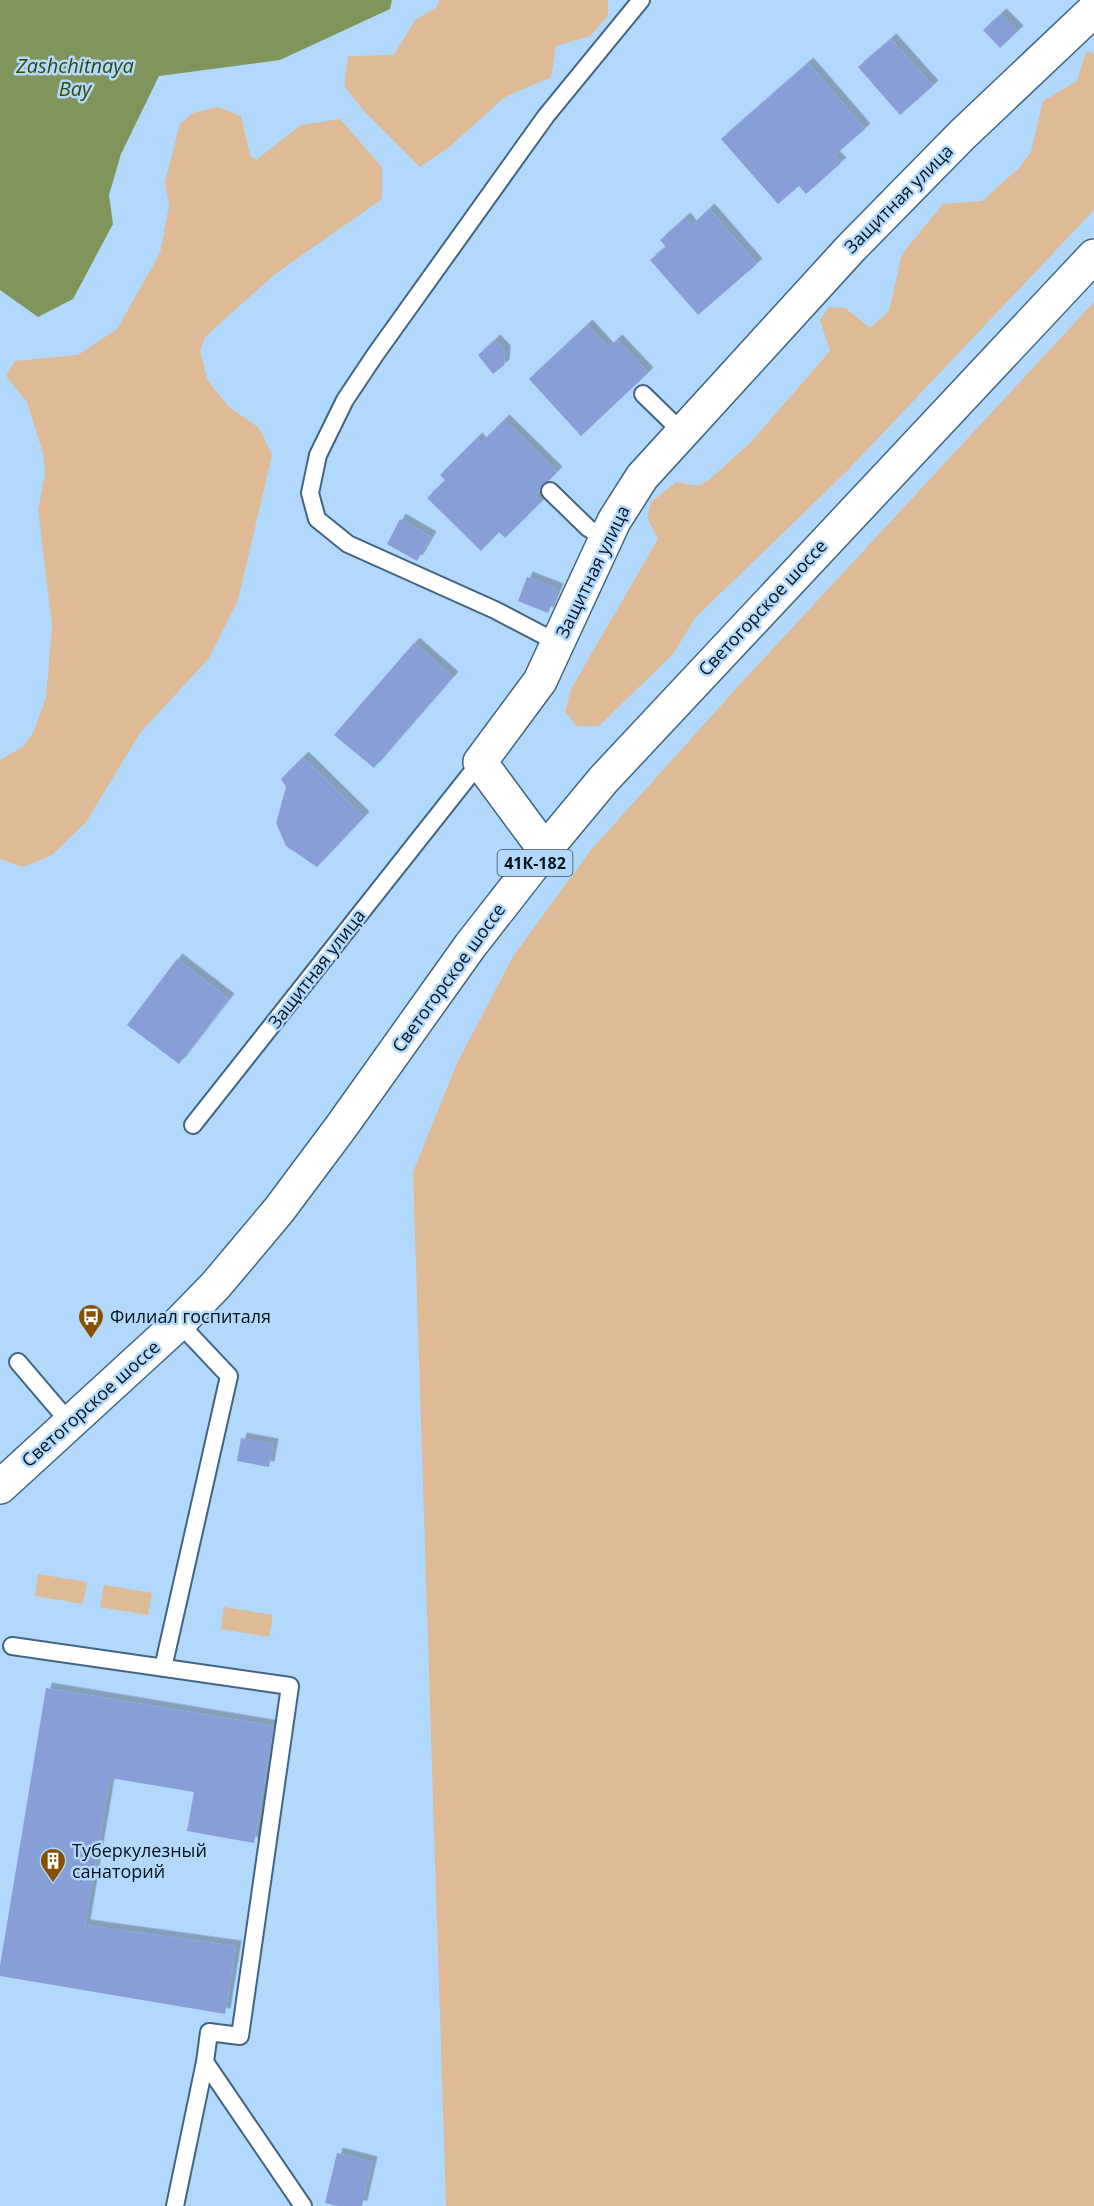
<svg xmlns="http://www.w3.org/2000/svg" width="1094" height="2206" font-family="'Open Sans',sans-serif">
  <style>
    .green { fill: #deba96 }
    .water { fill: #7f955b }
    .building { fill: #879fd6; filter: url(#shadow) }
    .lines { fill: none; stroke-linecap: round; stroke-linejoin: round }
    .service-casing { stroke: #416483; stroke-width: 20 }
    .minor-casing { stroke: #416483; stroke-width: 36 }
    .primary-casing { stroke: #416483; stroke-width: 36 }
    .service { stroke: #fff; stroke-width: 16 }
    .minor { stroke: #fff; stroke-width: 33 }
    .primary { stroke: #fff; stroke-width: 33 }
    .labels { text-anchor: middle; stroke-width: 5; stroke-linejoin: round; paint-order: stroke }
    .shield { fill: #b2d9fc; stroke: #394e61; stroke-width: 1.5 }
    .shield-label { font-size: 16px; font-weight: bold; fill: #05121e }
    .street-label { font-size: 18px; fill: #05121e; stroke: #b2d9fc }
    .poi-label { font-size: 18px; fill: #05121e; stroke: #b2d9fc; text-anchor: start }
    .water-label { font-size: 20px; font-style: italic; fill: #354904; stroke: #b2d9fc }
  </style>
  <defs>
    <filter id="shadow"><feDropShadow dx="5.5" dy="-5.5" stdDeviation="0" flood-color="#0004"/></filter>
  </defs>
  <rect width="100%" height="100%" fill="#b2d9fc"/>
  <path class="green" d="M439,0H608V16L590,36L556,46L551,77L505,97L448,148L420,167L364,111L344,86L348,56L394,55L415,20L437,7Z
    M1086,51L1094,54V210L847,471L695,618L673,654L599,726H577L565,712L571,689L658,539L647,518L651,502L676,482L698,486L710,479L751,442L830,351L820,320L829,307L845,308L870,328L889,311L902,254L943,204L982,201L1019,168L1031,152L1043,101L1077,81Z
    M218,107L241,116L250,155L256,160L301,125L340,119L382,167V199L275,274L205,337L200,351L208,381L228,406L259,428L272,455L238,600L209,658L140,733L86,822L52,855L23,867L0,859V760L24,746L34,731L46,697L52,626L38,510L45,474L43,453L27,402L6,376L15,361L78,355L117,329L160,253L169,206L165,182L180,124L193,113Z
    M1094,302V2206H446L413,1172L457,1063L514,955L591,850L742,682Z
    M38,1574L87,1582L83,1604L35,1596Z
    M104,1585L152,1593L148,1615L100,1607Z
    M224,1607L273,1615L269,1637L221,1629Z"/>
  <path class="water" d="M0,0H392L390,9L280,60L159,76L121,154L109,195L113,224L73,299L38,317L0,290Z"/>
  <path class="building" d="M1001,14L1018,31L1000,48L983,30Z
    M891,39L933,86L900,115L858,67Z
    M808,63L865,129L834,156L841,163L806,194L799,186L778,204L721,139Z
    M709,209L757,264L698,315L650,260L666,247L660,240L685,218L691,226Z
    M587,325L608,348L617,340L648,373L581,436L529,379Z
    M495,340L505,351L504,365L493,374L478,355Z
    M504,420L557,472L535,495L541,502L505,538L499,532L481,551L427,498L445,480L440,475L477,438L481,443Z
    M400,519L431,537L417,561L387,544Z
    M527,577L558,589L548,613L518,601Z
    M414,643L453,677L374,768L334,735Z
    M303,757L364,817L317,867L286,846L276,823L286,787L281,779Z
    M177,959L229,999L179,1064L127,1025Z
    M241,1438L273,1444L269,1467L237,1461Z
    M46,1688L274,1726L254,1843L187,1831L194,1792L110,1778L85,1925L236,1946L225,2014L0,1976V1966Z
    M337,2153L372,2162L362,2206H338L325,2203Z"/>
  <g class="lines">
    <defs>
      <path id="service" d="M643,394L683,433
        M550,491L588,528L606,539
        M558,643L495,610L348,544L317,519L310,493L318,455L345,400L375,355L546,116L641,0
        M193,1125L480,762
        M18,1362L70,1423
        M12,1646L290,1686L240,2036L209,2032L205,2062
        M163,1668L229,1376L179,1323
        M175,2206L205,2062L303,2206"/>
      <path id="minor" d="M545,850L480,762L540,681L614,521L642,477L851,248L962,135L1094,10"/>
      <path id="primary" d="M0,1487L179,1323L216,1285L279,1210L341,1127L470,946L545,850L604,779L1094,256"/>
    </defs>
    <use href="#service" class="service-casing"/>
    <use href="#minor" class="minor-casing"/>
    <use href="#primary" class="primary-casing"/>
    <use href="#service" class="service"/>
    <use href="#minor" class="minor"/>
    <use href="#primary" class="primary"/>
  </g>
  <defs>
    <symbol id="bus-pin" viewBox="-11 -11 22 30"><path d="M0 17L-7.5 6A9.5 9.5 0 1 1 7.5 6Z" fill="#864f00" stroke="#b2d9fc"/><path d="M-5-6H5V4H4V6H2V4H-2V6H-4V4H-5ZM-3.5-4V0h7V-4ZM-3.5 1.2v1.5H-2V1.2ZM2 1.2v1.5H3.5V1.2Z" fill="#fff"/></symbol>
    <symbol id="building-pin" viewBox="-11 -11 22 30"><path d="M0 17L-7.5 6A9.5 9.5 0 1 1 7.5 6Z" fill="#864f00" stroke="#b2d9fc"/><path d="M-4-6H4V6H1V3H-1V6H-4ZM-2.5-4.3h1.7v1.8h-1.7ZM.8-4.3h1.7v1.8H.8ZM-2.5-1h1.7V.8h-1.7ZM.8-1h1.7V.8H.8Z" fill="#fff"/></symbol>
  </defs>
  <g fill-rule="evenodd">
    <use href="#bus-pin" x="76" y="1302" width="30" height="40"/>
    <use href="#building-pin" x="38" y="1846" width="30" height="40"/>
  </g>
  <g class="labels">
    <rect class="shield" x="497.5" y="850" width="75" height="26" rx="4.5"/>
    <g class="shield-label">
      <text x="535" y="869">41К-182</text>
    </g>
    <g class="street-label">
      <text transform="translate(899 199) rotate(-45)" y="6">Защитная улица</text>
      <text transform="translate(593 572) rotate(-64)" y="6">Защитная улица</text>
      <text transform="translate(763 608) rotate(-47)" y="6">Светогорское шоссе</text>
      <text transform="translate(317 969) rotate(-52)" y="6">Защитная улица</text>
      <text transform="translate(449 978) rotate(-54)" y="6">Светогорское шоссе</text>
      <text transform="translate(91 1404) rotate(-42)" y="6">Светогорское шоссе</text>
    </g>
    <g class="poi-label">
      <text x="110" y="1323">Филиал госпиталя</text>
      <text x="72" y="1857">Туберкулезный<tspan x="72" dy="21">санаторий</tspan></text>
    </g>
    <g class="water-label">
      <text x="75" y="73">Zashchitnaya<tspan x="75" dy="23">Bay</tspan></text>
    </g>
  </g>
</svg>
